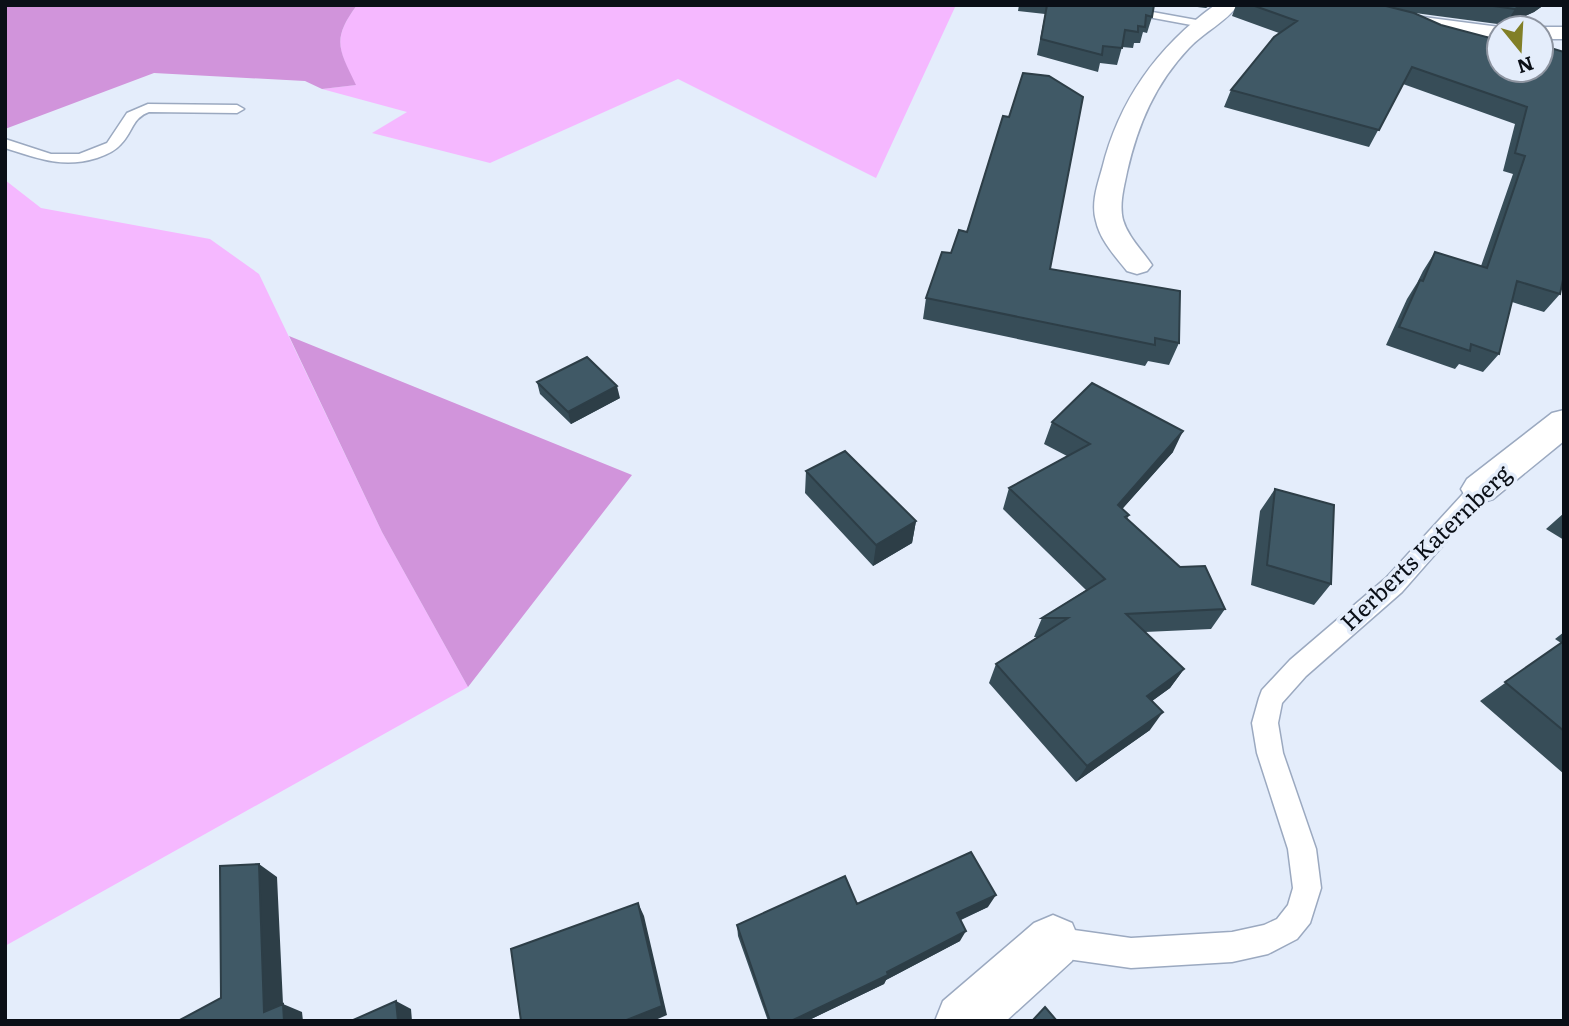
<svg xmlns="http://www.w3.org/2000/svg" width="1569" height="1026" font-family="Literata,serif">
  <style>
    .green { fill: #f5b8ff }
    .forest { fill: #d194db }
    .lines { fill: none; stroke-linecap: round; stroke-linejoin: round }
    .service-casing { stroke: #9ba9c0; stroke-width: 3 }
    .minor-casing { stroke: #9ba9c0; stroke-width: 3 }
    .service { fill: #fff; fill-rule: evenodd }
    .minor { fill: #fff; fill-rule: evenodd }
    .wall { fill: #374d58 }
    .shaded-wall { fill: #2d3e47 }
    .building { fill: #405966; stroke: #2d3e47; stroke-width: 2 }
    .labels { text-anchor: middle; stroke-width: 7; stroke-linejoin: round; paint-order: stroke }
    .near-street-label { font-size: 23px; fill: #0a0f17; stroke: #e4edfb }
  </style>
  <rect width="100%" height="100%" fill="#e4edfb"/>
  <path class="green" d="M357,5H956L876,178L678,79L490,163L372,133L407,112L322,89L355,85C339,49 331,40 357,5Z
    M5,180L41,208L210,239L259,274L382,532L468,687L5,946Z"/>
  <path class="forest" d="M5,5H357C331,40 339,49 356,85L322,89L305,81L154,73L5,129Z
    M289,336L632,475L468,687L382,532Z"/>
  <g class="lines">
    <defs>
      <path id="service" d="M1125,7L1202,21L1208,24L1202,27L1121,12V8Z
        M148,104L237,105L244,109L237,113L149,112C132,118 133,132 121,144C115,151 106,155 97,158C62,169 38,158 5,148V139L51,154H79L107,143L127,113Z
        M1480,481L1487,483L1490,489L1487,495L1402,592L1306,676L1282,703L1278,723L1283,753L1316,849L1321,888L1310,923L1297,939L1268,954L1232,962L1131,968L1053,957L1043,952L1038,942L1043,932L1053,927L1131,938L1232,932L1264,925L1277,919L1288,905L1293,888L1288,849L1257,753L1252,723L1259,698L1262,690L1290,660L1386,578L1473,483Z"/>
      <path id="minor" d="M1215,5H1238C1226,22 1204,32 1189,48C1155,84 1138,124 1127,172C1124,187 1119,204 1123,220C1128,237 1142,250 1152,265L1147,271L1137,274L1127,271C1115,256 1100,240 1096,221C1091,204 1097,186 1102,169C1119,100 1157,47 1215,5Z
        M1332,5H1367L1400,14L1507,28H1499V38L1400,26L1335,9Z
        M1541,27H1564V39H1541V28H1535Z
        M1564,410V441L1493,499L1480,503L1467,499L1461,489L1467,479L1552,413Z
        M1053,915L1072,923L1080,942L1072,961L1006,1021H935L943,1001L1034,923Z"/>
    </defs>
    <use href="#service" class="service-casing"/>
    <use href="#minor" class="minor-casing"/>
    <use href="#service" class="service"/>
    <use href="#minor" class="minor"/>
  </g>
  <path class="wall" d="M1019,5H1154L1152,17L1147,33L1143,32L1140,43H1134L1133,48L1122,47L1117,65L1100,63L1098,72L1037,55L1045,14L1018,11Z
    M1180,5H1211L1206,8Z
    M1236,5H1544L1534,12L1505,25L1415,13L1441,25L1490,38L1564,52V282L1562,284L1560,294L1544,312L1512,302L1499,354L1483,372L1459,364L1455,369L1386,345L1407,299L1417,283L1423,271L1435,252L1481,266L1513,174L1503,171L1515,124L1403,84L1369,147L1224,107L1231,90L1279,33L1232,16Z
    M967,232L1050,269L1179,343L1169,365L1148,361L1145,366L923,319L926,298L951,253Z
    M537,382L620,398L571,424L540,394Z
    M1052,422L1173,452L1122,509L1129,515L1127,519L1225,609L1211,629L1145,632L1184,669L1170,688L1152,701L1150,730L1076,782L989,683L996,664L1037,637H1034L1042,618L1086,590L1003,509L1009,488L1067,456L1044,444Z
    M806,471L916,521L912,543L873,566L805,493Z
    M1275,489L1331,584L1314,605L1251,585L1260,511Z
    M1564,513V540L1546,529Z
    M1564,632V774L1480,701L1561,643L1555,639Z
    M857,904L988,907L961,920L960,941L886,980L884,984L807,1021H768L738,936L737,925Z"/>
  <path class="shaded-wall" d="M1523,5H1544L1534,12L1505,25L1515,9Z
    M617,386L620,398L571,424L568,412Z
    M1183,431L1173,452L1108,525L1118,505Z
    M916,521L912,543L873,566L876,545Z
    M1184,669L1170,688L1134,714L1147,696Z
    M1163,712L1150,730L1076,782L1087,766Z
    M259,864L277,877L283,1004L302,1012L303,1021H284L264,1012Z
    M996,895L988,907L951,924L957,913Z
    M638,903L644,916L667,1015L653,1021H624Z
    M966,931L960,941L886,980L884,984L807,1021H791Z
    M396,1001L411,1009L412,1021H398Z"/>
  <path class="building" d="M1047,5H1154L1152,17L1146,15L1145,27L1138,26V32L1125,30L1122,48L1103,46L1102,55L1041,39Z
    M1252,5H1382L1414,13L1441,25L1490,38L1499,31V70H1541V45L1564,52V275L1560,294L1517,281L1499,354L1471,344L1470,351L1399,327L1420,280L1423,281L1435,252L1487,268L1525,156L1515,153L1527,107L1412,67L1379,130L1231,90L1274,37L1297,21Z
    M1486,5H1523L1515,9Z
    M1023,73L1049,76L1083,97L1050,269L1180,291L1179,343L1155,338V345L926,298L942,252L951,253L959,230L967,232L1003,116L1009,117Z
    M587,357L617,386L568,412L537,382Z
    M1092,383L1183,431L1118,505L1129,515L1125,517L1180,567L1205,566L1225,609L1126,614L1184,669L1147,696L1163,712L1087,766L996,664L1068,618H1042L1105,579L1009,488L1090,444L1052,422Z
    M845,451L916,521L876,545L806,471Z
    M1275,489L1334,505L1331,584L1267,565Z
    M1564,641V731L1505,682Z
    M971,852L996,895L957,913L966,931L887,972L888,975L791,1021H770L737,925L845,876L857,904Z
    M259,864L264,1012L283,1004L284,1021H178L221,998L220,866Z
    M638,903L662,1006L624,1021H521L511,949Z
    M396,1001L398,1021H351Z
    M1045,1007L1057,1021H1032Z"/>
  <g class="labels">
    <g class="near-street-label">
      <text transform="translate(1426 548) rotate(-44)" y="8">Herberts Katernberg</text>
    </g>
  </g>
  <rect width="1569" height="1026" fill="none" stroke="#0a0f17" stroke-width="14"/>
  <g transform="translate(1520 49) rotate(162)"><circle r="33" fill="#e4edfb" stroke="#8d94a0" stroke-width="2"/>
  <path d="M0-5L12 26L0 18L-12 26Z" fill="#817f27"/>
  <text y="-10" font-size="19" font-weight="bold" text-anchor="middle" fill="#0a0f17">N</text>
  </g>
</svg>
